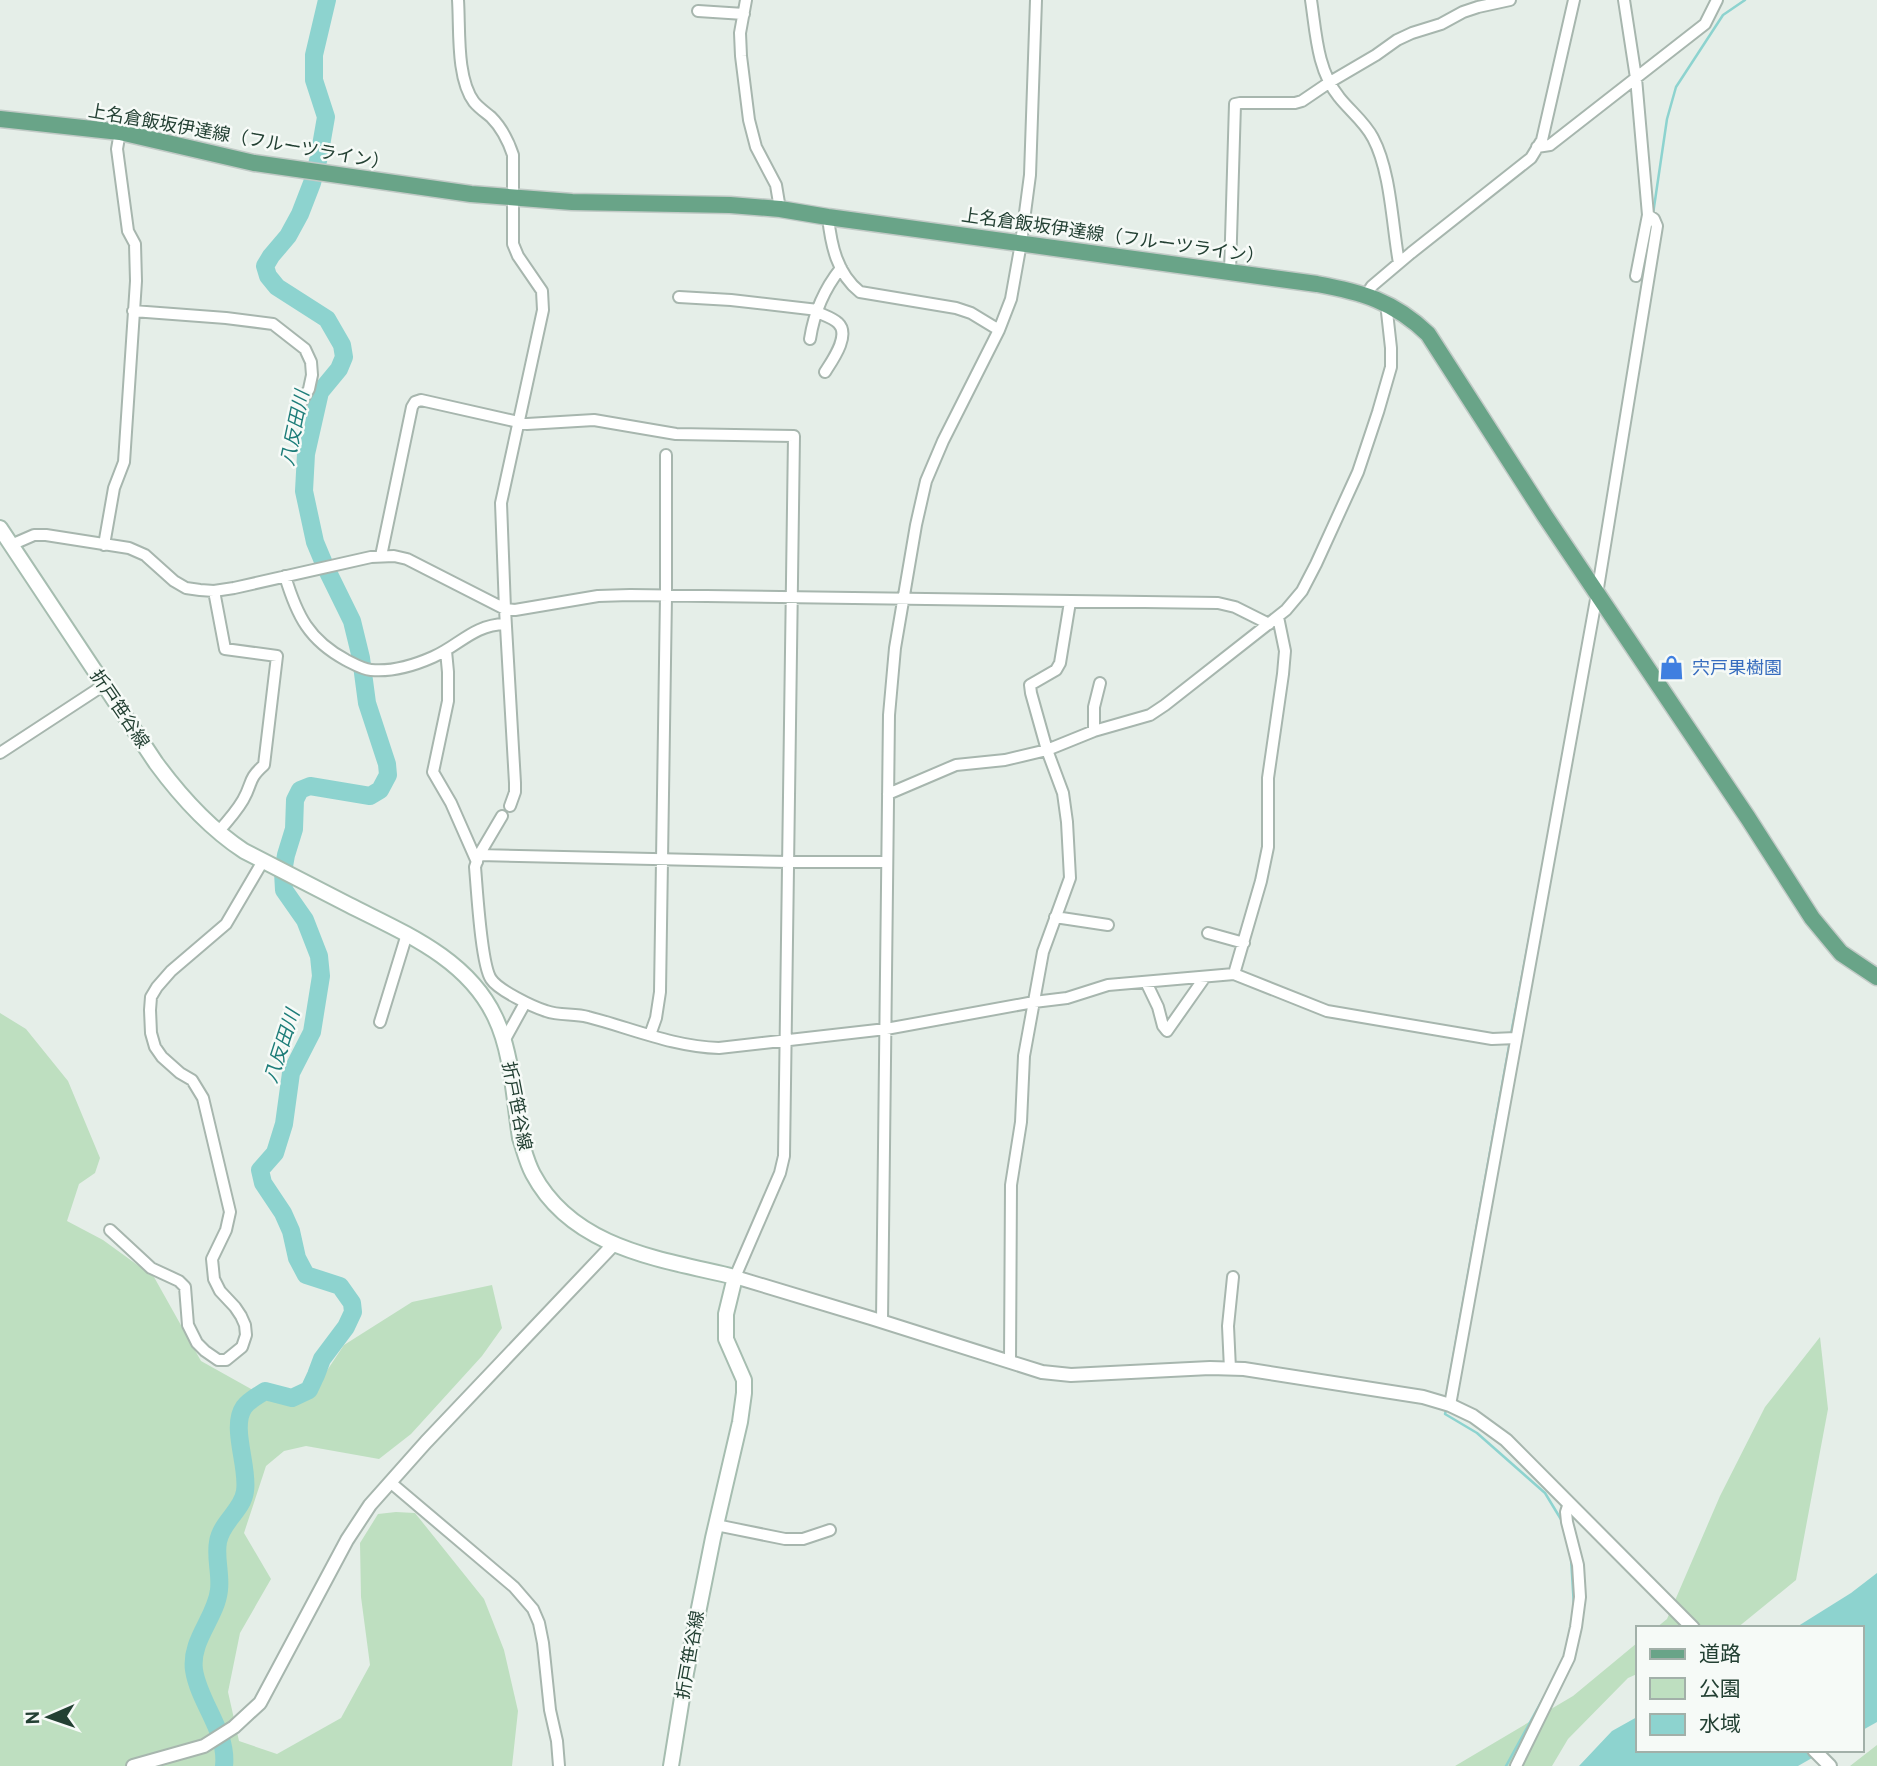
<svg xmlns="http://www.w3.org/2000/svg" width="1877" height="1766" font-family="Overpass,'Noto Sans JP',sans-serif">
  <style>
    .green { fill: #bedfc0 }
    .water { fill: #8dd3cf }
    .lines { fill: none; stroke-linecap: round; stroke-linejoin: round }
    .stream { stroke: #8dd3cf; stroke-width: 2.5 }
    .river { stroke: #8dd3cf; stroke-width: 18 }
    .minor-casing { stroke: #a7b6ae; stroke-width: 14 }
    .tertiary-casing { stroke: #a7b6ae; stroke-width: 16 }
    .secondary-casing { stroke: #a6bdb0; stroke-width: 18 }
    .primary-casing { stroke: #c1cac6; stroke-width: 19 }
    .minor { stroke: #fff; stroke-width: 10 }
    .tertiary { stroke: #fff; stroke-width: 12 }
    .secondary { stroke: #fff; stroke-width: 14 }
    .primary { stroke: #69a488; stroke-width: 16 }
    .labels { text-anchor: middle; stroke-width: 5; stroke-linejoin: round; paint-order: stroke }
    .street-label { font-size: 18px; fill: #234033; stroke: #f6faf7 }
    .shop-label { font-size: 18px; fill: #366cbe; stroke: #f6faf7; text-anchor: start }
    .water-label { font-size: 19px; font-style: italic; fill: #1d7d79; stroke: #f6faf7 }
  </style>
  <rect width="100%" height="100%" fill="#e5eee8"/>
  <path class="green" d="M0,1013L26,1029L68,1081L100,1158L95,1173L79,1184L67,1221L103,1240L154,1277L201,1361L260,1394L310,1396L344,1345L412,1302L492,1285L502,1328L482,1356L411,1434L379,1459L306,1446L284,1451L266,1466L244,1533L271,1579L240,1633L228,1692L239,1741L277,1754L341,1718L370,1665L361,1597L360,1543L378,1514L396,1512L415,1513L484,1599L504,1650L518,1711L512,1766H0Z
    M1820,1337L1828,1409L1796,1580L1737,1628H1656L1667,1619L1720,1496L1765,1407Z
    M1637,1643V1674L1628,1678L1568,1739L1552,1766H1455L1573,1696Z
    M1877,1745V1766H1850Z"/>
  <path class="water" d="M1877,1573V1722L1861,1731V1628H1795L1851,1593Z
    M1637,1717V1750H1826L1798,1766H1579L1612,1731Z"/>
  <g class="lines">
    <path class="stream" d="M1653,214L1667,119L1676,87L1723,15L1745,0
      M1511,1034L1541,876
      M1448,1386L1510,1041
      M1446,1410L1445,1414L1477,1433L1545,1493L1562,1521
      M1571,1558L1574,1607
      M1506,1766L1545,1695"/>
    <path class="river" d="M224,1766C228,1732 199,1703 194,1670C190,1640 216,1618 219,1590C221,1574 215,1557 218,1542C221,1522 243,1510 245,1491C249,1467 230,1427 244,1407C249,1400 258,1396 265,1391L292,1398L309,1390L316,1375L322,1359L346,1327L353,1312L352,1303L340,1286L306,1275L297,1258L291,1231L283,1213L263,1183L260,1170L275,1153L284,1124L291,1073L312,1032L321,976L319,956L305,920L284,890L283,872L286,855L294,829L295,800L300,790L310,786L370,796L380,790L388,775L387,764L367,703L361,658L352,621L325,566L315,542L304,491L306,454L320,392L339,369L344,357L342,345L327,319L277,287L268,276L265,266L271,256L288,236L300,214L312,183L319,157L326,117L314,80V55L327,0"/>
    <defs>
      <path id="minor" d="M458,0C460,29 456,78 474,102C479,108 485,112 491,117C502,128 508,140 513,155V244L518,256L542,291L543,310L501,503L505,609L515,783V792L510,806
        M746,0L740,33L741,56L749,120L756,147L776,185L780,209
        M1311,0C1316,33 1317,70 1339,97C1349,110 1365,122 1373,138C1391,172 1392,225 1399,263
        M1624,0L1636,78L1648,215L1636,276
        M698,11L744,14
        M1537,147L1550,145L1705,24L1717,0
        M828,217C831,245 837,274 860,292L956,308L971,313L999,330
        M1230,272L1235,104L1240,103H1295L1302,101L1330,82L1376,55L1397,40L1412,33L1441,24L1463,12L1478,7L1510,0
        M1366,295L1372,286L1411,253L1531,158L1542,140L1574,0
        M679,297L731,300L818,310
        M133,311L226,318L273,324L305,349L311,362L312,375L309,389L298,408
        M817,312C823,315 833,318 838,323C851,335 832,361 825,372
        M810,339C814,313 825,288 841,268
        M11,545L34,535H46L129,548L145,555L174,581L186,588L200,590L214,591L234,588L371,557L394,556L407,559L505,609L515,610L598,596L630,595L1218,603L1235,607L1269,624
        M104,545L114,488L124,462L136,281L135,244L128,231L117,149L120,132
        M381,556L412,407L415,402L421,400L527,424L594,420L676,434L794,436L784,1156L780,1173L735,1277
        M285,576C297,616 309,640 346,660C354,664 362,669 371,670C392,672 415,665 433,657C460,645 473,625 505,624
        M214,591L225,649L277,656L264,765C247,780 253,783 243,800C236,812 227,822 218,832
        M446,651L448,672V701L433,772L451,803L477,862
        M1094,731V707L1100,683
        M0,753L104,685
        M888,794L956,765L1005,760L1047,750L1094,731L1150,715L1165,705L1286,610L1302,591L1316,564L1358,472L1378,412L1391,367V348L1386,303
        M502,816L479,855L475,867C477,889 481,964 491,979C498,990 533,1007 546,1011C559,1016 575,1013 588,1017C631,1028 674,1047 719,1048L886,1029L1034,1002L1067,998L1108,985L1234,974L1327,1011L1492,1039L1516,1038
        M479,855L788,862H887
        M1055,917L1108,925
        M1208,933L1244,943
        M1234,974L1261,881L1268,847V778L1283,674L1285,651L1278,617
        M1146,982L1158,1007L1163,1026L1167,1031L1205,977
        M380,1022L407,934
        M650,1035L656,1018L660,992L666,596V455
        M504,1041L525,1003
        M110,1230L151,1268L179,1281L185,1287L188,1325L197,1343L205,1351L218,1360H226L242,1347L246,1335L245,1325L241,1316L235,1307L220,1291L214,1279L212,1259L226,1230L230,1212L203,1098L192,1080L180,1073L162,1057L155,1047L151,1033L150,1010L151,997L157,987L171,971L226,924L263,861
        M882,1321L889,715L895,648L916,525L926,481L943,441L999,330L1011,299L1021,243L1030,175L1036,0
        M1010,1362L1011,1185L1021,1122L1024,1056L1043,952L1070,878L1067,822L1063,793L1047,750L1031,693L1030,685L1056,670L1060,663L1070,602
        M1230,1369L1228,1326L1233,1277
        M1450,1405L1597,594L1657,226L1654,219L1648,215
        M390,1482L514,1587L533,1609L539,1623L543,1643L550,1710L557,1741L559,1766
        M716,1525L785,1539H803L830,1530
        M1516,1766L1569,1658L1576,1627L1580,1597L1578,1565L1567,1522L1566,1512L1569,1503"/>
      <path id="tertiary" d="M735,1277L871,1318L1042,1372L1071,1375L1210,1368L1244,1369L1423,1397L1450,1405L1473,1416L1506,1440L1693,1628
        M1814,1750L1830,1766
        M133,1766L204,1746L234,1727L260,1703L347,1540L370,1505L426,1442L613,1245"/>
      <path id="secondary" d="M0,528L156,763C181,797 209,828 244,851C279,869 314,887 349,905C404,933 467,958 495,1017C512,1052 514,1100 520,1138C524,1150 527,1163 533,1174C573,1249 661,1259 735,1277L726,1314V1339L744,1380V1393L740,1422L713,1538L686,1673L671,1766"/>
      <path id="primary" d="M0,119L120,132L254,163L471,194L572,202L730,205L780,209L828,217L1317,284C1361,292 1394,301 1428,334L1545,516L1748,818L1812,918L1841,953L1877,977"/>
    </defs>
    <use href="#minor" class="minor-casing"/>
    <use href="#tertiary" class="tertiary-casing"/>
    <use href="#secondary" class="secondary-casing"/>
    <use href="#primary" class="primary-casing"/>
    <use href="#minor" class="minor"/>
    <use href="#tertiary" class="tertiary"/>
    <use href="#secondary" class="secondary"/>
    <use href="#primary" class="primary"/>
  </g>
  <defs>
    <symbol id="shop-bare" viewBox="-9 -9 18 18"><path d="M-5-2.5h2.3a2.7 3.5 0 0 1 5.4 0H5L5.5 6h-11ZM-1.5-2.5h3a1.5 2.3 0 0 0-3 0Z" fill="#3f7fe0" stroke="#f6faf7" stroke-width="2.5" paint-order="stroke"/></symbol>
  </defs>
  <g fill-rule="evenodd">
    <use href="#shop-bare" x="1654" y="650" width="35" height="35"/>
  </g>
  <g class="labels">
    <g class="street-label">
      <text transform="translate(239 137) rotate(10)" y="6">上名倉飯坂伊達線（フルーツライン）</text>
      <text transform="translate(1113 236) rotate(8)" y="6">上名倉飯坂伊達線（フルーツライン）</text>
      <text transform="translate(120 709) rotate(56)" y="6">折戸笹谷線</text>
      <text transform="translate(517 1106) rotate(79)" y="6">折戸笹谷線</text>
      <text transform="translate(690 1655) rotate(-80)" y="6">折戸笹谷線</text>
    </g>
    <g class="shop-label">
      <text x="1692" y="674">宍戸果樹園</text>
    </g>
    <g class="water-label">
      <text transform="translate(294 428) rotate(-78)" y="7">八反田川</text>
      <text transform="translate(281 1046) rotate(-72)" y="7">八反田川</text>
    </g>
  </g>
  <rect x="1636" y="1626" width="228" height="126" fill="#f6faf7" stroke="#a2b0a9" stroke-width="2"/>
  <rect x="1650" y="1649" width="35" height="10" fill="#69a488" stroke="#a2b0a9" stroke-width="2"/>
  <text x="1699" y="1661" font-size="21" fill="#234033">道路</text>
  <rect x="1650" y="1678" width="35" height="21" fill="#bedfc0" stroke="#a2b0a9" stroke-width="2"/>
  <text x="1699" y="1696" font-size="21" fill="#234033">公園</text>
  <rect x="1650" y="1714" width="35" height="21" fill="#8dd3cf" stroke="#a2b0a9" stroke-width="2"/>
  <text x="1699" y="1731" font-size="21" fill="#234033">水域</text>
  <g transform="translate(49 1717) rotate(268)" stroke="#f6faf7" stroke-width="5" paint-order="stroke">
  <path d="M0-5L12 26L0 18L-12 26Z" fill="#234033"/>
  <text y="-10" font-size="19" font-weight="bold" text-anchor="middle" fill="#234033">N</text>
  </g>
</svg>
